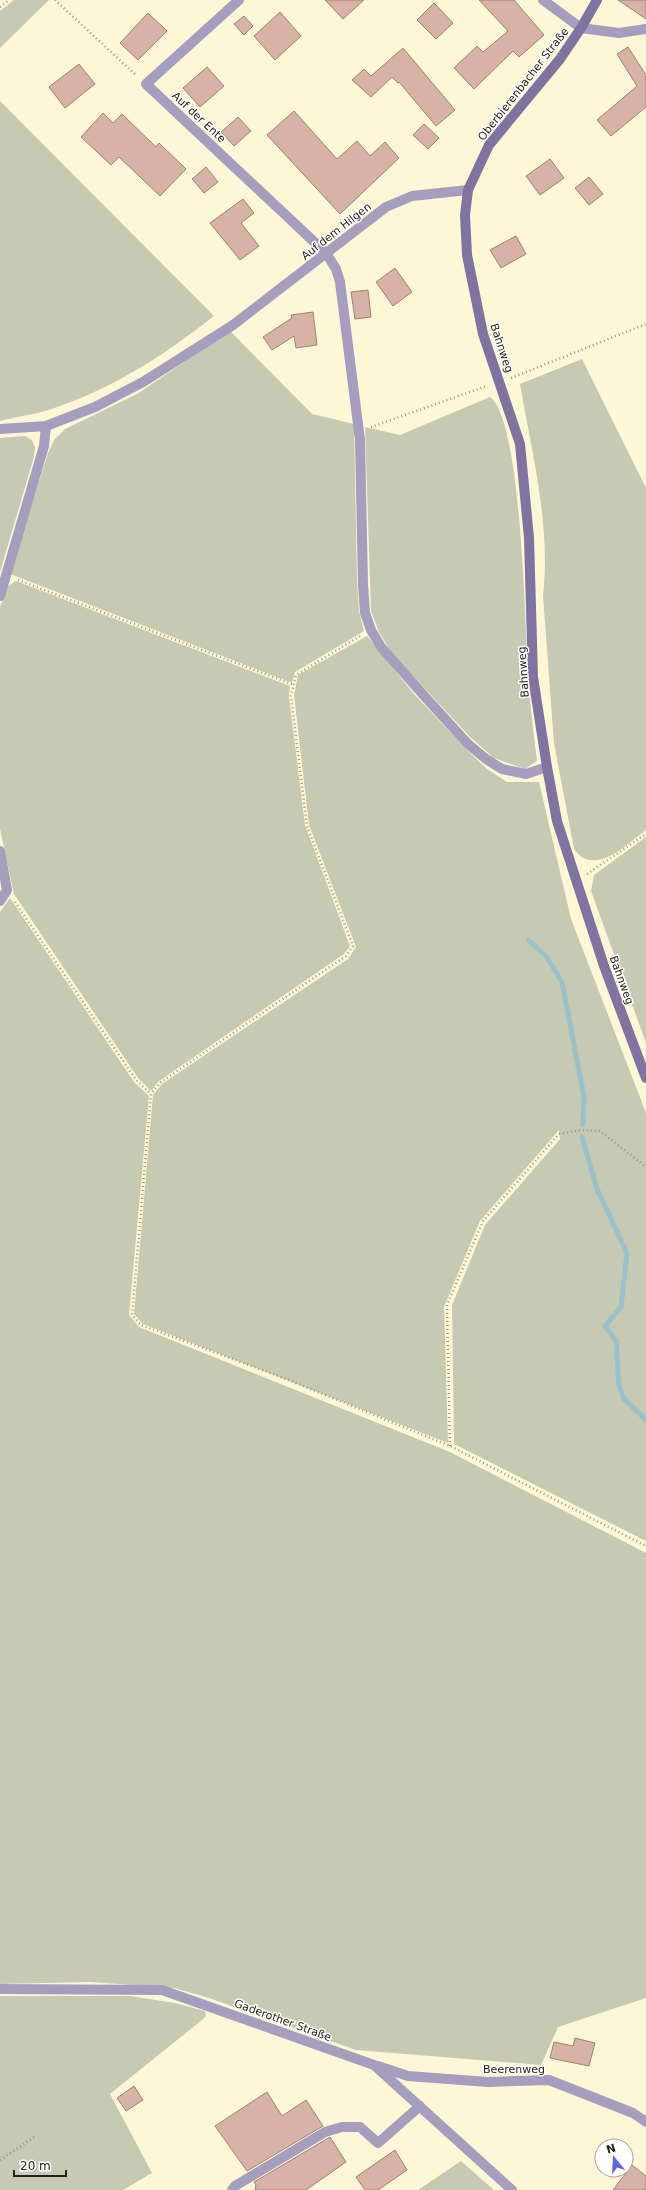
<svg xmlns="http://www.w3.org/2000/svg" width="646" height="2190" font-family="'DejaVu Sans',sans-serif">
  <style>
    .green { fill: #c6cab2 }
    .lines { fill: none; stroke-linecap: round; stroke-linejoin: round }
    .stream { stroke: #9ac2ca; stroke-width: 5 }
    .building { fill: #d6b3a6; stroke: #a18075 }
    .path { stroke: #9c977f; stroke-width: 2.5; stroke-dasharray: 1 3; stroke-linecap: butt }
    .lane { stroke: #a59ebe; stroke-width: 10 }
    .street { stroke: #a59ebe; stroke-width: 10 }
    .secondary { stroke: #7f73a1; stroke-width: 10 }
    .labels { text-anchor: middle; stroke-width: 3; stroke-linejoin: round; paint-order: stroke }
    .street-label { font-size: 11px; fill: #252216; stroke: #fff }
  </style>
  <rect width="100%" height="100%" fill="#fef7d6"/>
  <path class="green" d="M14,0H49L0,48V11Z
    M0,101L214,316C164,355 117,386 57,407C39,414 19,416 0,421Z
    M230,331L312,414L354,424L357,579L359,611L364,631L295,672L292,683L10,574L48,453L54,440L65,429L137,394Z
    M582,359L646,488V830C627,844 594,878 574,849L554,743L543,596C551,525 532,454 520,384Z
    M490,397C523,421 525,640 529,689C531,713 534,737 537,761L525,769L494,758L471,738L391,652L379,632L371,611L365,427L400,435Z
    M25,436L32,440L35,447L34,457L0,572V438Z
    M16,581L290,686L289,696L305,825L350,946L344,954L159,1081L151,1091L138,1078L14,894L0,829V607L8,586Z
    M367,636L414,694L467,750L487,769L507,782H539L571,919L646,1113V1541L454,1444L452,1305L485,1225L560,1139L559,1130L480,1221L444,1307L448,1443L143,1324L134,1314L153,1095L162,1084L348,959L356,947L309,825L294,695L298,675Z
    M646,837V1043L591,891L594,875Z
    M10,898L134,1082L149,1096L129,1315L139,1327L450,1452L646,1553V1998L558,2027L541,2065L356,2050L209,1998L174,1988L91,1982L0,1984V912Z
    M0,1996H130L175,2003L205,2011L206,2016L202,2020L110,2094L152,2173L123,2190H0Z
    M461,2161L494,2190H418Z"/>
  <g class="lines">
    <path class="stream" d="M528,940L546,956L562,982L584,1097L583,1125
      M582,1137L597,1189L627,1253L621,1307L605,1326L616,1341L619,1385L624,1399L646,1420"/>
  </g>
  <path class="building" d="M325,0H364L343,19Z
    M479,0H514L544,35L519,57L513,51L474,89L454,68L477,46L483,52L508,31Z
    M618,0H646V19Z
    M434,3L453,23L436,39L417,20Z
    M280,12L301,36L275,60L254,36Z
    M148,13L167,31L138,60L120,43Z
    M244,16L253,26L244,35L234,24Z
    M628,47L646,75V107L611,136L597,120L637,86L617,54Z
    M403,48L455,110L436,126L399,82L398,83L392,77L371,97L352,80L364,69L371,76Z
    M79,64L95,84L65,108L49,87Z
    M207,67L224,86L200,107L183,88Z
    M294,111L337,159L357,141L370,156L385,142L399,158L340,214L267,135Z
    M103,113L113,123L122,114L156,147L159,143L186,169L160,196L119,157L111,165L81,137Z
    M238,117L251,131L234,146L221,132Z
    M424,124L439,138L428,149L413,135Z
    M550,159L564,178L540,195L526,176Z
    M206,167L218,182L204,193L192,179Z
    M589,177L603,194L589,205L575,188Z
    M243,199L254,213L241,223L259,246L240,260L210,223Z
    M516,236L526,254L501,268L490,250Z
    M395,268L412,292L393,306L376,282Z
    M368,290L371,317L355,319L351,292Z
    M313,312L317,345L296,348L294,336L272,350L263,337L292,318L291,315Z
    M575,2038L595,2043L589,2066L550,2058L554,2042L573,2046Z
    M134,2086L143,2100L126,2111L117,2098Z
    M267,2092L282,2116L306,2100L323,2126L247,2171L215,2126Z
    M330,2137L346,2162L306,2190H255L256,2185L254,2182Z
    M395,2150L407,2170L378,2190H365L356,2177Z
    M632,2165L646,2176V2190H613Z"/>
  <g class="lines">
    <path class="path" d="M55,0L137,76
      M0,7L9,0
      M511,378L646,324
      M371,427L487,386
      M18,580L294,685
      M360,636L296,675L291,696L307,826L353,946L346,956L161,1082L151,1094L132,1315L141,1325L281,1377L450,1446L646,1546
      M587,874L646,834
      M15,902L136,1080L151,1094
      M450,1446L447,1305L483,1221L559,1134L581,1130L600,1131L646,1167
      M0,2160L36,2136"/>
    <path class="lane" d="M232,2190L235,2186L325,2132L342,2127H360L378,2143L420,2106"/>
    <path class="street" d="M239,0L146,84L326,253L336,269L340,282L360,440L363,584L365,613L371,630L381,647L427,699L468,744L486,759L502,769L526,774L547,767
      M543,0L581,28L619,33L646,29
      M0,429L46,426L95,407L143,382L233,325L386,207L412,196L468,190
      M0,596L44,446L46,426
      M0,851L7,890L0,901
      M0,1989L162,1990L374,2065L512,2190
      M378,2066L408,2076L488,2082L549,2080L633,2113L646,2122"/>
    <path class="secondary" d="M597,0L581,28L560,59L489,145L468,190L465,215L467,255L483,334L520,444L529,538L533,677L547,767L557,821L604,966L646,1078"/>
  </g>
  <g class="labels">
    <g class="street-label">
      <text transform="translate(523 84) rotate(-52)" y="4">Oberbierenbacher Straße</text>
      <text transform="translate(199 117) rotate(43)" y="4">Auf der Ente</text>
      <text transform="translate(336 231) rotate(-38)" y="4">Auf dem Hilgen</text>
      <text transform="translate(502 348) rotate(72)" y="4">Bahnweg</text>
      <text transform="translate(523 672) rotate(-94)" y="4">Bahnweg</text>
      <text transform="translate(622 980) rotate(70)" y="4">Bahnweg</text>
      <text transform="translate(283 2020) rotate(20)" y="4">Gaderother Straße</text>
      <text x="514" y="2073">Beerenweg</text>
    </g>
  </g>
  <g transform="translate(614 2158) rotate(342)"><circle r="19" fill="#ffffff" stroke="#a8a7a2"/>
  <path d="M0-3L7 15L0 10L-7 15Z" fill="#5c64dc"/>
  <text y="-6" font-size="11" font-weight="bold" text-anchor="middle" fill="#252216">N</text>
  </g>
  <path d="M14 2170v6h52v-6" fill="none" stroke="#252216" stroke-width="2"/>
  <text x="20" y="2170" font-size="12" fill="#252216" stroke="#ffffff" stroke-width="3" paint-order="stroke">20 m</text>
</svg>
